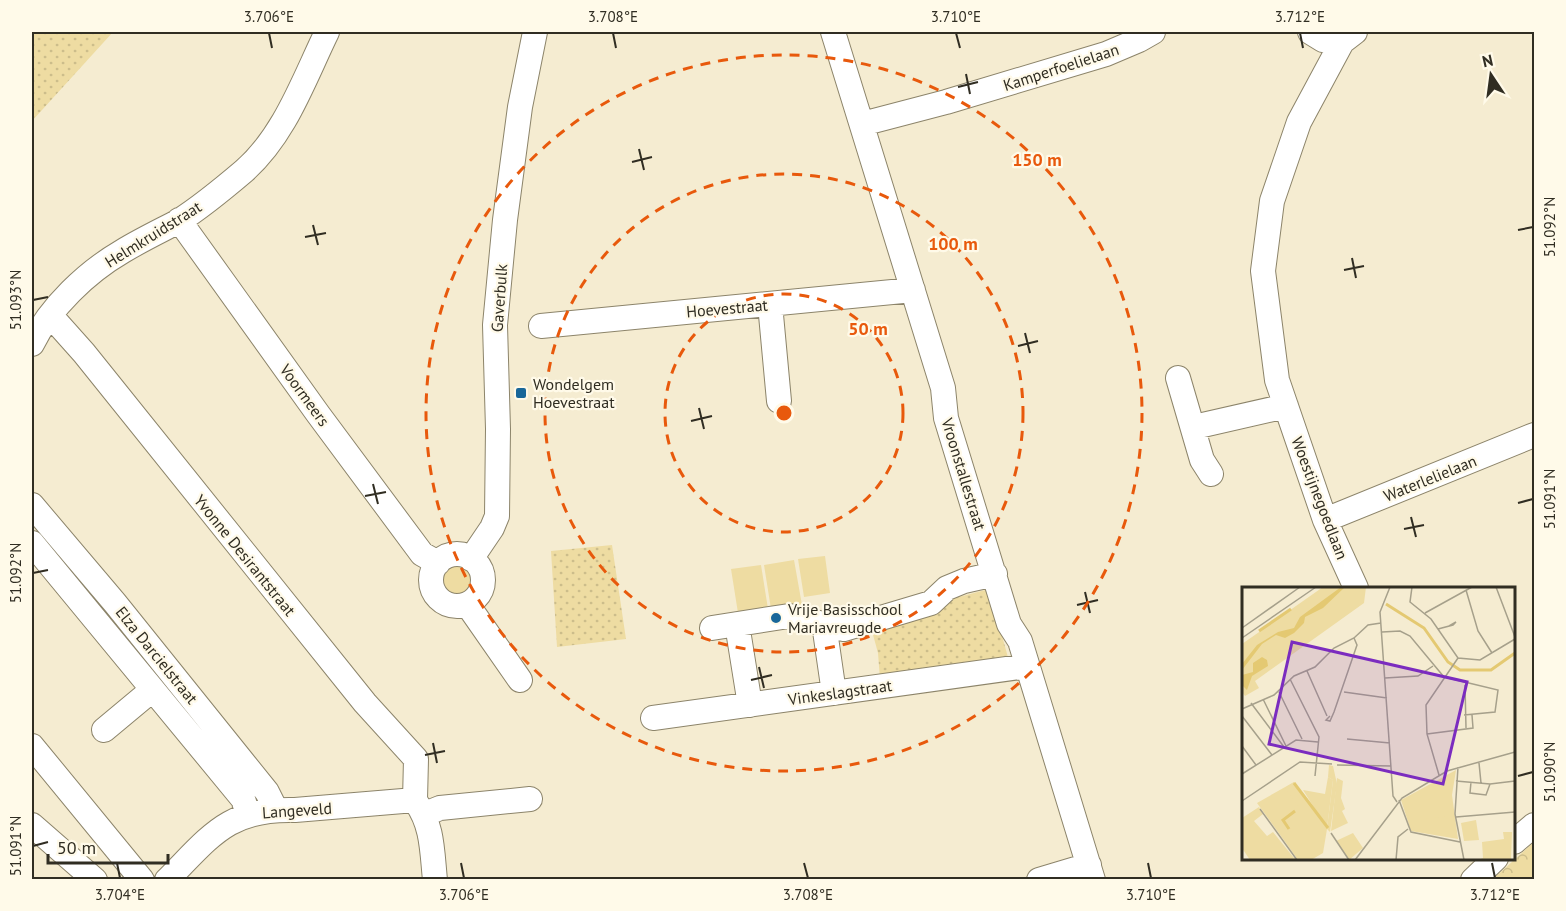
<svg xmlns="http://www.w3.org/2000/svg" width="1566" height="911" font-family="'PT Sans',sans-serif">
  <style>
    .grass { fill: #eedca2 }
    .forest { fill: url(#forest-crowns) }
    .park { fill: url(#park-dots) }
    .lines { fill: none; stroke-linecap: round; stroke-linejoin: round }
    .minor-casing { stroke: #8c846a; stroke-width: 26 }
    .minor { stroke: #fff; stroke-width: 24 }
    .ticks { fill: none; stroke: #302d22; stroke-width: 2 }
    .ring { fill: none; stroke: #e8590c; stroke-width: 3; stroke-dasharray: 10 8 }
    .poi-dot { fill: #196799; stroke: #fffae9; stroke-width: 2 }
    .labels { text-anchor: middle; stroke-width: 4.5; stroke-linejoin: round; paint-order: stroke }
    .street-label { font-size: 16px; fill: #302d22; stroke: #fffae9 }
    .poi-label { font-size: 16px; fill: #302d22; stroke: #fffae9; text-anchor: start }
    .inset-river { fill: none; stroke: #e4c972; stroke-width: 3 }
    .inset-road { fill: none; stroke: #a6a08b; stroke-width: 1.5 }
    .view { fill: #7b2cbf; fill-opacity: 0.15; stroke: #7b2cbf; stroke-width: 3 }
    .inset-edge { fill: none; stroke: #302d22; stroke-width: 3 }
    .centre { fill: #e8590c; stroke: #fffae9; stroke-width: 3 }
    .ring-label { font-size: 18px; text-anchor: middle; font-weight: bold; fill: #e8590c; stroke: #fffae9; stroke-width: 4.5; stroke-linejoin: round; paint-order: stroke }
    .neatline { fill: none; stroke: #302d22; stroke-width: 2 }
    .ticks-label { font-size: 15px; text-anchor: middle; fill: #302d22 }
  </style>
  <defs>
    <pattern id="forest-crowns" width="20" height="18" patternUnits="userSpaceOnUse" patternTransform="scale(1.5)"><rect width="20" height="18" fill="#eedca2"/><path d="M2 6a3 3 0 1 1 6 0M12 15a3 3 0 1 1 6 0" fill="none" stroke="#ccbd8b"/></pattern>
    <pattern id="park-dots" width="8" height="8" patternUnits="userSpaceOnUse" patternTransform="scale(1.5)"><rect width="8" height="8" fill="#eedca2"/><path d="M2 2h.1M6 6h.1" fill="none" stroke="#ccbd8b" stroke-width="1.8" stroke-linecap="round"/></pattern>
  </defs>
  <rect width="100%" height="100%" fill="#f5ecd1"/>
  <path class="grass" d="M825,556L830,593L804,597L798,559Z
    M794,560L802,605L771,609L764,565Z
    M438 580a19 19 0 1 1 38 0a19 19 0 1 1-38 0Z
    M761,565L768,609L738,613L731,569Z"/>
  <path class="forest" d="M1534,842V879H1493Z"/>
  <path class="park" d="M32,32H113L32,121Z
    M612,545L626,639L557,647L551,551Z
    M989,589L1009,661L880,679L878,653L872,631L940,602Z"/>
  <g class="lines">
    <defs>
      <path id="minor" d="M833,32L943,388L946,418L1009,624L1020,641L1093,880
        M1310,32L1323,40L1342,42
        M1355,32L1342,42L1299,122L1272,201L1263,271L1277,380L1325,520L1356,588
        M862,124L946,102L1106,54L1139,40L1153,32
        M179,220L318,414L422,554L438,563
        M770,304L779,401
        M51,316L84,353L365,703L416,759L415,800
        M541,326L913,290
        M32,344C50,307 87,272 123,251C141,240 160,231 179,221C201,207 224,188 244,171C285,135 304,79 327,32
        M1178,378L1202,460L1211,474
        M1194,427L1286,406
        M32,505L115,603L267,792L276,810
        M1325,520L1534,435
        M32,543L243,799L248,814
        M431 580a26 26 0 1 1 52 0a26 26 0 1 1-52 0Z
        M471,559L492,528L497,516L498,429L495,325L505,220L520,107L535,32
        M467,604L520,680
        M737,624L750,705
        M824,624L834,693
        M712,628L789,616L844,629L931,603L947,588L964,581L995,574
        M653,718L1027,666
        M104,730L152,690
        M32,746L142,880
        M416,802C433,826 432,852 435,880
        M425,814L440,808L530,799
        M32,825L95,880
        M1514,842L1534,825
        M167,880C211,836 228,808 295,810L415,800
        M1039,880L1089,865
        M1473,880L1496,858"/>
    </defs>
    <use href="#minor" class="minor-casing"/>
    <use href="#minor" class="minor"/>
  </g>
  <path class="ticks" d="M269,33L272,48M613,33L616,48M956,33L960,48M1300,33L1303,48M966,74L970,94M958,87L978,82M639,149L644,170M632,162L652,157M313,225L318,245M1518,230L1533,227M305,237L326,233M1352,258L1356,278M1344,270L1364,266M33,300L48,297M1025,333L1030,353M1018,346L1038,341M699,408L704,429M691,421L712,416M373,484L378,504M365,496L386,492M1518,503L1533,499M1411,517L1416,537M1404,529L1424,525M33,573L48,570M1085,592L1090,613M1077,605L1098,600M759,667L764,688M751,680L772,675M433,743L437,763M425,755L445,751M1518,776L1533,772M33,846L48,842M117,863L120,878M461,863L464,878M804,863L808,878M1148,863L1151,878M1492,863L1495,878"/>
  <g class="ring">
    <circle cx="784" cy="413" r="119"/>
    <circle cx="784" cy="413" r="239"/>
    <circle cx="784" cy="413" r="358"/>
  </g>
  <g class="poi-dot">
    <rect x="515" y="387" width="12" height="12" rx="3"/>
    <circle cx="776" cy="618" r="6"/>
  </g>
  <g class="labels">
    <g class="street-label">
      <text transform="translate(1061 67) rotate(-18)" y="6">Kamperfoelielaan</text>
      <text transform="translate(153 234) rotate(-32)" y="6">Helmkruidstraat</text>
      <text transform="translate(499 298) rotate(-86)" y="6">Gaverbulk</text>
      <text transform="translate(727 308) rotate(-5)" y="6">Hoevestraat</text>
      <text transform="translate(305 395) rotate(54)" y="6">Voormeers</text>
      <text transform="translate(964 474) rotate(73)" y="6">Vroonstallestraat</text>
      <text transform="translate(1430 478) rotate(-22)" y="6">Waterlelielaan</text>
      <text transform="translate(1320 498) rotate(69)" y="6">Woestijnegoedlaan</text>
      <text transform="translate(245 555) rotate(51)" y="6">Yvonne Desirantstraat</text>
      <text transform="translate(157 655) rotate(51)" y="6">Elza Darcielstraat</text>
      <text transform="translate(840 692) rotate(-8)" y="6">Vinkeslagstraat</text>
      <text transform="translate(297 810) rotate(-4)" y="6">Langeveld</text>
    </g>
    <g class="poi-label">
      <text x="533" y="390">Wondelgem<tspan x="533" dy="18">Hoevestraat</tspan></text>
      <text x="788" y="615">Vrije Basisschool<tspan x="788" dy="18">Mariavreugde</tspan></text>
    </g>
  </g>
  <g transform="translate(1242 587)">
    <rect width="273" height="273" fill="#f5ecd1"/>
    <path d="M87,178L91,179L95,197L88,245L85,242L81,266L69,273H49L54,270L15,216L52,195L85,241L91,193L86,190Z" fill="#eedca2"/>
    <path d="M214,183L210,208L216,252L169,244L159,213ZM86,190L91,193L85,241L61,203L83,207ZM95,191L101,194L99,211L103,222L100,224L106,236L89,244ZM52,195L61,217L56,219L43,201Z" fill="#eedca2"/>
    <path d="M193,211H208L210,229L182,232V213Z" fill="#eedca2"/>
    <path d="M81,0H124L122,16L13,94L17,101L3,109L0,105V57ZM17,220L21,227L12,234L25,249L31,245L52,271L49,273H8L0,261V231ZM261,245H270L269,273H236L241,271L240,255L262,252ZM111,246L121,261L107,273L94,254Z" fill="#eedca2"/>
    <path d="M234,233L237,253L222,254L219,236Z" fill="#eedca2"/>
    <path d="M99,0H103L81,21L63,30L62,36L52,46L43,51L34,48L20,57L0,83V77L15,58L36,45L52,41L58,30ZM20,70L25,73L26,79L10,89L5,103L0,98V88L11,85V76Z" fill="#e4c972"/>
    <path class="inset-river" d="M144,17L182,41L206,75L218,83H249L273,66M17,44L49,22M52,196L86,241M47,242L41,233L53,224"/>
    <path class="inset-road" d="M148,0L138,25L151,209L155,215M170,0L168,15L189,32L216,71L238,73L273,52M254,0L273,50M224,3L236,44L250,66M183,26L230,0M0,41L58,0M196,42L211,38L214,35L207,39M140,45L158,44L168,49L202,90L256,103L253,125L222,128M0,51L74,0M65,84L85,129M143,91L176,89L191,79M48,92L77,150L73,189M223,98L224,141M37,105L60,152M102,105L145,111M21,112L44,159M9,116L42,160M0,122L32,108L52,89L73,80L92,61L112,51L126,38L139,36M273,125V162M0,129L30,168M88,129L84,133L88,134L92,125L115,58L112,51M185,147L231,141L230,128M105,152L148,156M0,159L14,178M237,176L239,196M95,178L149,179M216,180L213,227L222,273M0,187L54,153L76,155M197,188L185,147L184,118L216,71M214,194L248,197L273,194M229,195L228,206L244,208L248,197M157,213L169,245L218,255M0,214L58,175L90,177M18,222L55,273M214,230L273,225M89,246L107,273M113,273L160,211L205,184L273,165M154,273L156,250L166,242"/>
    <path class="view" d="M50,55L225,95L201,197L27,157Z"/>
    <rect width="273" height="273" class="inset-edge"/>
  </g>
  <circle cx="784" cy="413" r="9" class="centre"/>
  <g class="ring-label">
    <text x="1037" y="166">150 m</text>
    <text x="953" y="250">100 m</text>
    <text x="868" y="335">50 m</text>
  </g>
  <rect width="1566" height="911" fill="none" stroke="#fffae9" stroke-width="66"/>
  <g transform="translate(1491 75) rotate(347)" stroke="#fffae9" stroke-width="4.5" paint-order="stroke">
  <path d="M0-4.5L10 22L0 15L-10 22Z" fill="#302d22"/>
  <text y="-9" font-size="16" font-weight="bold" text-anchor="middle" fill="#302d22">N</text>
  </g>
  <path d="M48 854v9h120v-9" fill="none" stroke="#302d22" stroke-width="3"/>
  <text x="57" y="854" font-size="18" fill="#302d22" stroke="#fffae9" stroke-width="4.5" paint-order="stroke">50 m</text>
  <rect x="33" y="33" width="1500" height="845" class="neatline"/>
  <g class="ticks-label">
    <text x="269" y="22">3.706°E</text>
    <text x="613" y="22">3.708°E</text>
    <text x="956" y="22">3.710°E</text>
    <text x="1300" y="22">3.712°E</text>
    <text transform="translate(1550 227) rotate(-90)" y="5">51.092°N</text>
    <text transform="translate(16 300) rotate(-90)" y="5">51.093°N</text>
    <text transform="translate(1550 499) rotate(-90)" y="5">51.091°N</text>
    <text transform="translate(16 573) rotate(-90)" y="5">51.092°N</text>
    <text transform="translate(1550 772) rotate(-90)" y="5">51.090°N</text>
    <text transform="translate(16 846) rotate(-90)" y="5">51.091°N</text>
    <text x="120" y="900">3.704°E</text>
    <text x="464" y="900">3.706°E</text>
    <text x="808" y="900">3.708°E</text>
    <text x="1151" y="900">3.710°E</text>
    <text x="1495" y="900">3.712°E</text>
  </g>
</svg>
